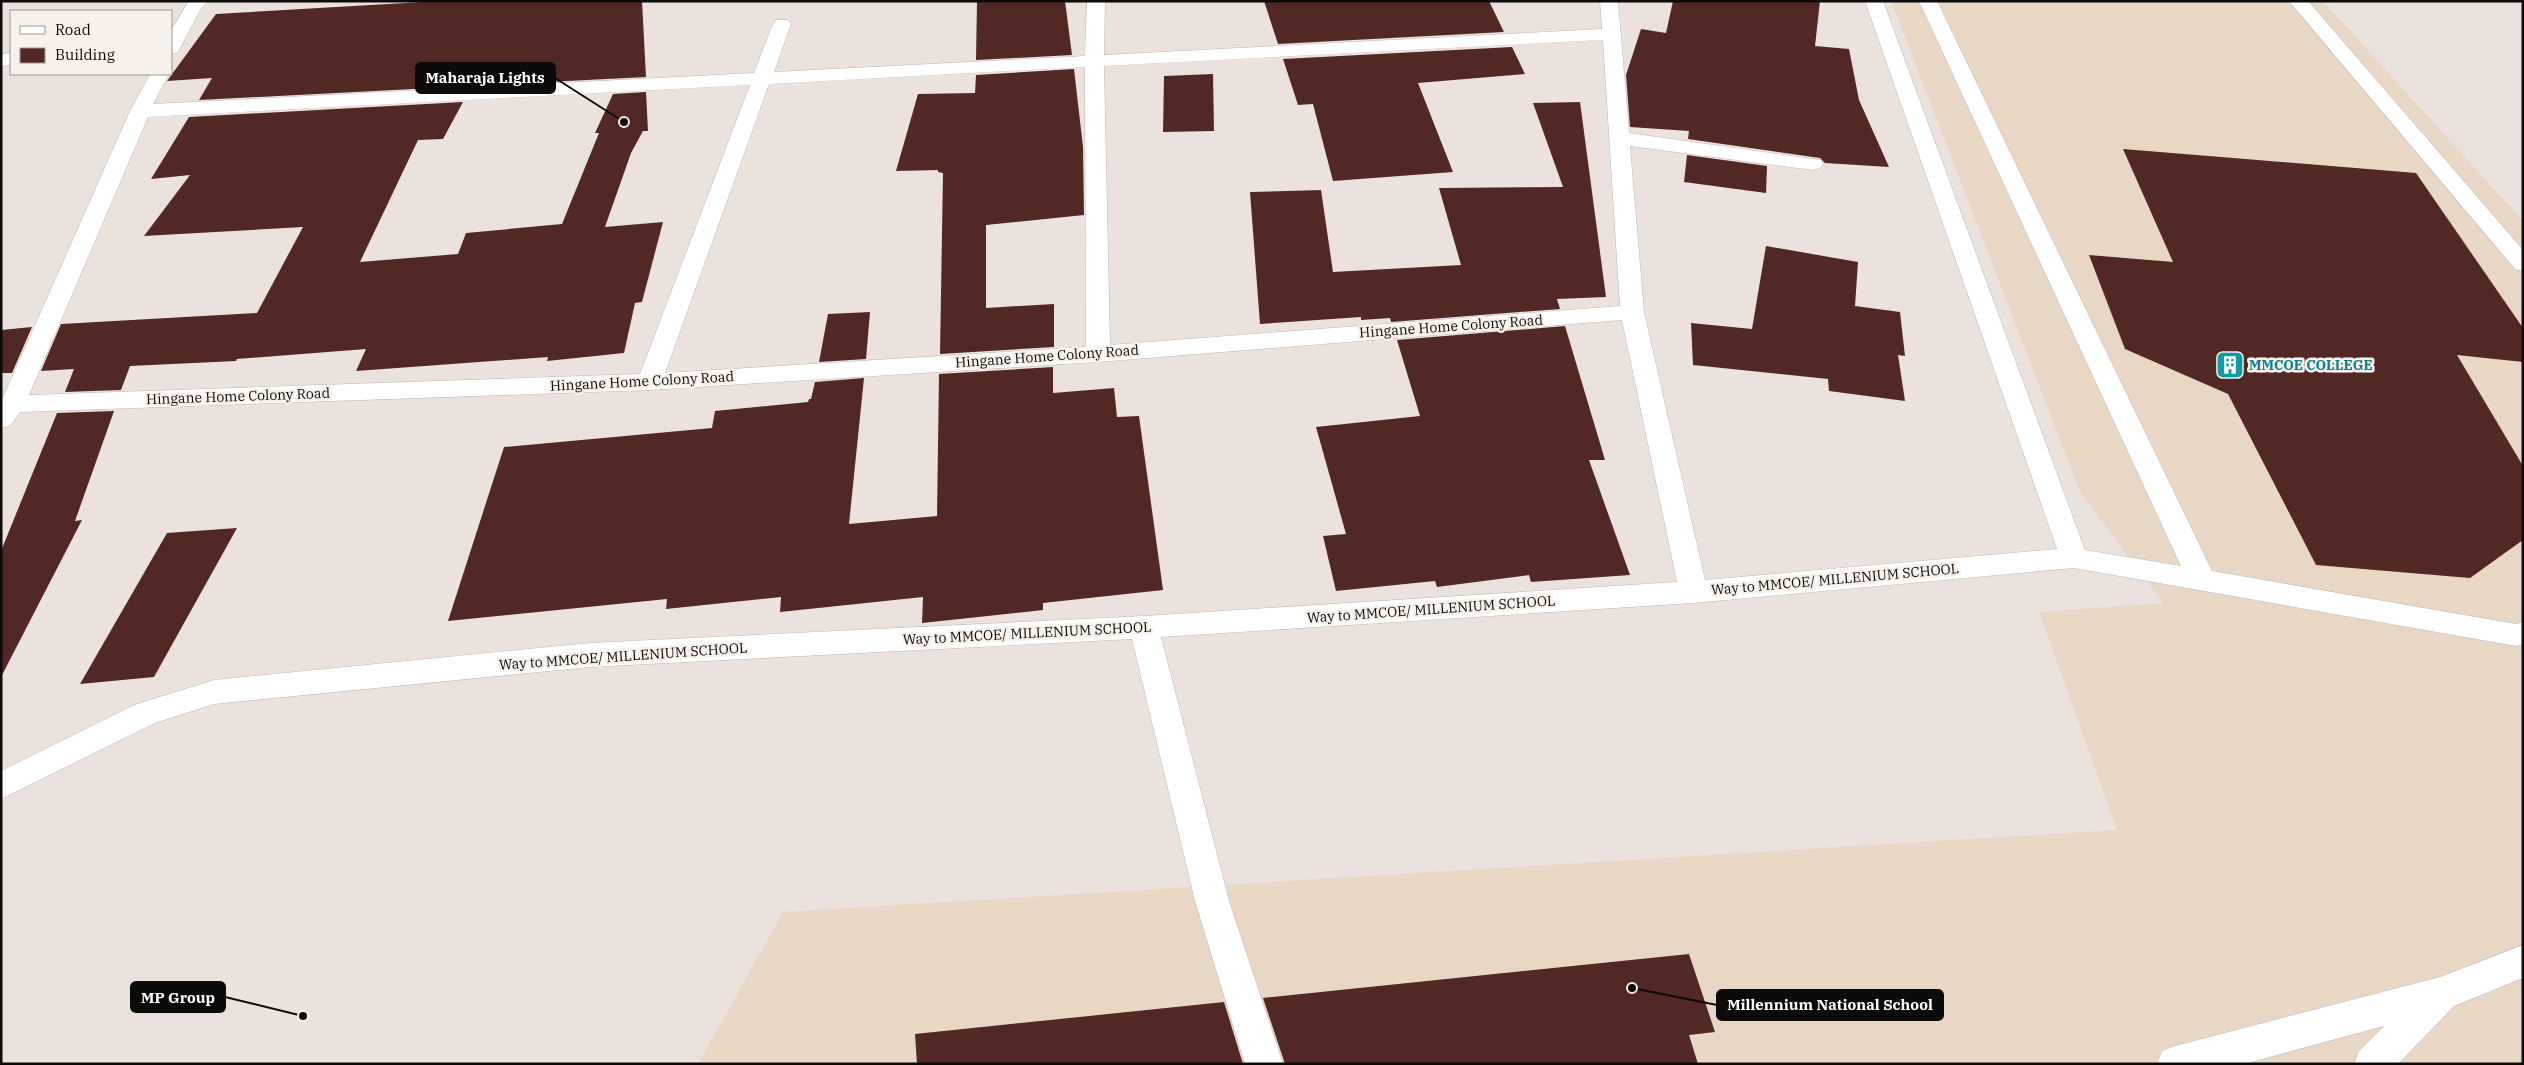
<svg xmlns="http://www.w3.org/2000/svg" width="2524" height="1065" font-family="'IBM Plex Serif',serif">
  <style>
    .education { fill: #e9d7c6 }
    .building { fill: #522825 }
    .lines { fill: none; stroke-linecap: round; stroke-linejoin: round }
    .minor-casing { stroke: #beb6b1; stroke-width: 1 }
    .minor { fill: #fff; fill-rule: evenodd }
    .labels { text-anchor: middle; stroke-width: 5; stroke-linejoin: round; paint-order: stroke }
    .street-label { font-size: 14px; fill: #0d0b09; stroke: #f8f0ea }
    .culture-label { font-size: 14px; font-weight: bold; fill: #0d838f; stroke: #f8f0ea; text-anchor: start }
    .leader { fill: none; stroke: #0d0b09; stroke-width: 2 }
    .callout-dot { fill: #0d0b09; stroke: #f8f0ea; stroke-width: 2 }
    .callout { fill: #0d0b09; stroke: #0d0b09; stroke-width: 2 }
    .callout-label { font-size: 15px; text-anchor: middle; font-weight: bold; fill: #fff }
  </style>
  <rect width="100%" height="100%" fill="#ebe2dd"/>
  <path class="education" d="M1891,1H2323L2523,221V1064H698L783,912L2117,830L2039,612L2163,603L2080,492Z"/>
  <path class="building" d="M440,1H642L646,77L199,100L212,78L167,81L216,14Z
    M977,1H1065L1072,55L976,60Z
    M1264,1H1489L1504,32L1278,44Z
    M1673,1H1820L1815,46L1849,49L1859,100L1889,167L1825,163L1820,158L1688,139L1689,131L1630,127L1626,75L1641,29L1666,33Z
    M1512,47L1525,74L1418,83L1453,172L1333,181L1313,104L1298,105L1283,59Z
    M1074,69L1083,147L1084,215L986,225V308L1054,304V347L940,354L943,173L938,172V170L896,171L918,94L975,93L976,75Z
    M1213,74L1214,131L1163,132L1164,76Z
    M646,92L648,131H643L631,153L605,227L663,222L642,302L635,303L624,353L547,361L548,357L356,371L366,349L237,359L236,361L130,366L121,390L65,392L74,369L41,371L61,324L257,313L303,227L144,236L190,175L151,179L189,117L463,102L443,139L418,140L360,262L458,254L466,233L562,224L599,133H595L613,94Z
    M1580,102L1606,297L1557,299L1560,309L1391,322L1390,318L1361,320V317L1260,324L1250,192L1321,190L1333,272L1461,265L1439,188L1563,187L1533,103Z
    M2123,149L2416,173L2523,328V362L2457,355L2523,466V540L2470,578L2316,565L2228,394L2125,349L2089,255L2173,262Z
    M1687,155L1767,166L1766,193L1684,182Z
    M1766,246L1858,262L1855,306L1900,312L1905,356L1898,355L1905,401L1829,391L1828,379L1693,365L1691,323L1752,329Z
    M870,312L866,359L819,362L828,314Z
    M1565,326L1605,460H1589L1630,575L1531,582L1529,575L1437,587L1435,581L1336,591L1323,536L1346,534L1316,427L1420,416L1397,340Z
    M32,327L12,373H1V330Z
    M1053,367V393L1114,388L1117,417L1139,416L1163,590L1043,603V610L922,623L923,597L780,612L781,597L666,609L667,599L448,621L504,447L712,428L715,411L808,402L809,399H811L815,382L864,378L849,524L937,516L939,374Z
    M114,411L75,521L82,520L1,677V551L57,413Z
    M237,528L154,677L80,684L167,533Z
    M1689,954L1715,1032L1689,1035L1698,1064H1285L1263,998Z
    M1224,1002L1243,1064H917L915,1034Z"/>
  <g class="lines">
    <defs>
      <path id="minor" d="M189,1H208L200,10L178,52L171,54V30Z
        M1087,1H1105L1104,55L1602,29L1600,1H1618L1629,133L1820,160L1823,164L1820,168L1813,170L1630,146L1644,312L1705,580L2057,549L1865,1H1883L2085,550L2181,566L1919,1H1937L2212,571L2516,624L2523,622V644L2516,646L2074,568L1693,603L1161,637L1229,901L1283,1064H1245L1195,901L1132,639L590,667L214,704L155,723L1,799V771L134,705L214,680L590,643L1144,616L1677,582L1622,320L1098,362L649,390L20,412L10,426L1,428V402L130,111L150,74H169L153,104L754,73L773,24L776,20H788L791,24L774,72L1085,56ZM1603,40L1620,306L1110,345L1104,66ZM1085,67L1086,347L665,373L769,84ZM750,85L640,374L29,395L148,117Z
        M2289,1H2308L2523,250V271L2515,269Z
        M11,53V65L1,66V54Z
        M2523,945V978L2454,1006L2398,1064H2354L2359,1051L2384,1026L2244,1064H2157L2162,1051L2175,1046L2440,977Z"/>
    </defs>
    <use href="#minor" class="minor-casing"/>
    <use href="#minor" class="minor"/>
  </g>
  <defs>
    <symbol id="building-square" viewBox="-11 -11 22 22"><rect x="-9" y="-9" width="18" height="18" rx="4" fill="#0f9aa8" stroke="#f8f0ea"/><path d="M-4-6H4V6H1V3H-1V6H-4ZM-2.5-4.3h1.7v1.8h-1.7ZM.8-4.3h1.7v1.8H.8ZM-2.5-1h1.7V.8h-1.7ZM.8-1h1.7V.8H.8Z" fill="#fff"/></symbol>
  </defs>
  <g fill-rule="evenodd">
    <use href="#building-square" x="2214" y="349" width="32" height="32"/>
  </g>
  <g class="labels">
    <g class="street-label">
      <text transform="translate(1451 326) rotate(-4)" y="5">Hingane Home Colony Road</text>
      <text transform="translate(1047 356) rotate(-4)" y="5">Hingane Home Colony Road</text>
      <text transform="translate(642 381) rotate(-3)" y="5">Hingane Home Colony Road</text>
      <text transform="translate(238 396) rotate(-2)" y="5">Hingane Home Colony Road</text>
      <text transform="translate(1835 579) rotate(-5)" y="5">Way to MMCOE/ MILLENIUM SCHOOL</text>
      <text transform="translate(1431 609) rotate(-4)" y="5">Way to MMCOE/ MILLENIUM SCHOOL</text>
      <text transform="translate(1027 633) rotate(-3)" y="5">Way to MMCOE/ MILLENIUM SCHOOL</text>
      <text transform="translate(623 656) rotate(-4)" y="5">Way to MMCOE/ MILLENIUM SCHOOL</text>
    </g>
    <g class="culture-label">
      <text x="2249" y="370">MMCOE COLLEGE</text>
    </g>
  </g>
  <path class="leader" d="M624 122L555 78M303 1016L225 997M1632 988L1717 1005"/>
  <g class="callout-dot">
    <circle cx="624" cy="122" r="5"/>
    <circle cx="303" cy="1016" r="5"/>
    <circle cx="1632" cy="988" r="5"/>
  </g>
  <g class="callout">
    <rect x="416" y="63" width="139" height="30" rx="5"/>
    <rect x="131" y="982" width="94" height="30" rx="5"/>
    <rect x="1717" y="990" width="226" height="30" rx="5"/>
  </g>
  <g class="callout-label">
    <text x="485" y="83">Maharaja Lights</text>
    <text x="178" y="1003">MP Group</text>
    <text x="1830" y="1010">Millennium National School</text>
  </g>
  <rect width="2524" height="1065" fill="none" stroke="#0d0b09" stroke-width="5"/>
  <rect x="10" y="10" width="162" height="65" fill="#f8f0ea" stroke="#9a9490"/>
  <rect x="20" y="26" width="25" height="8" fill="#ffffff" stroke="#9a9490"/>
  <text x="55" y="35" font-size="15" fill="#0d0b09">Road</text>
  <rect x="20" y="48" width="25" height="15" fill="#522825" stroke="#9a9490"/>
  <text x="55" y="60" font-size="15" fill="#0d0b09">Building</text>
</svg>
